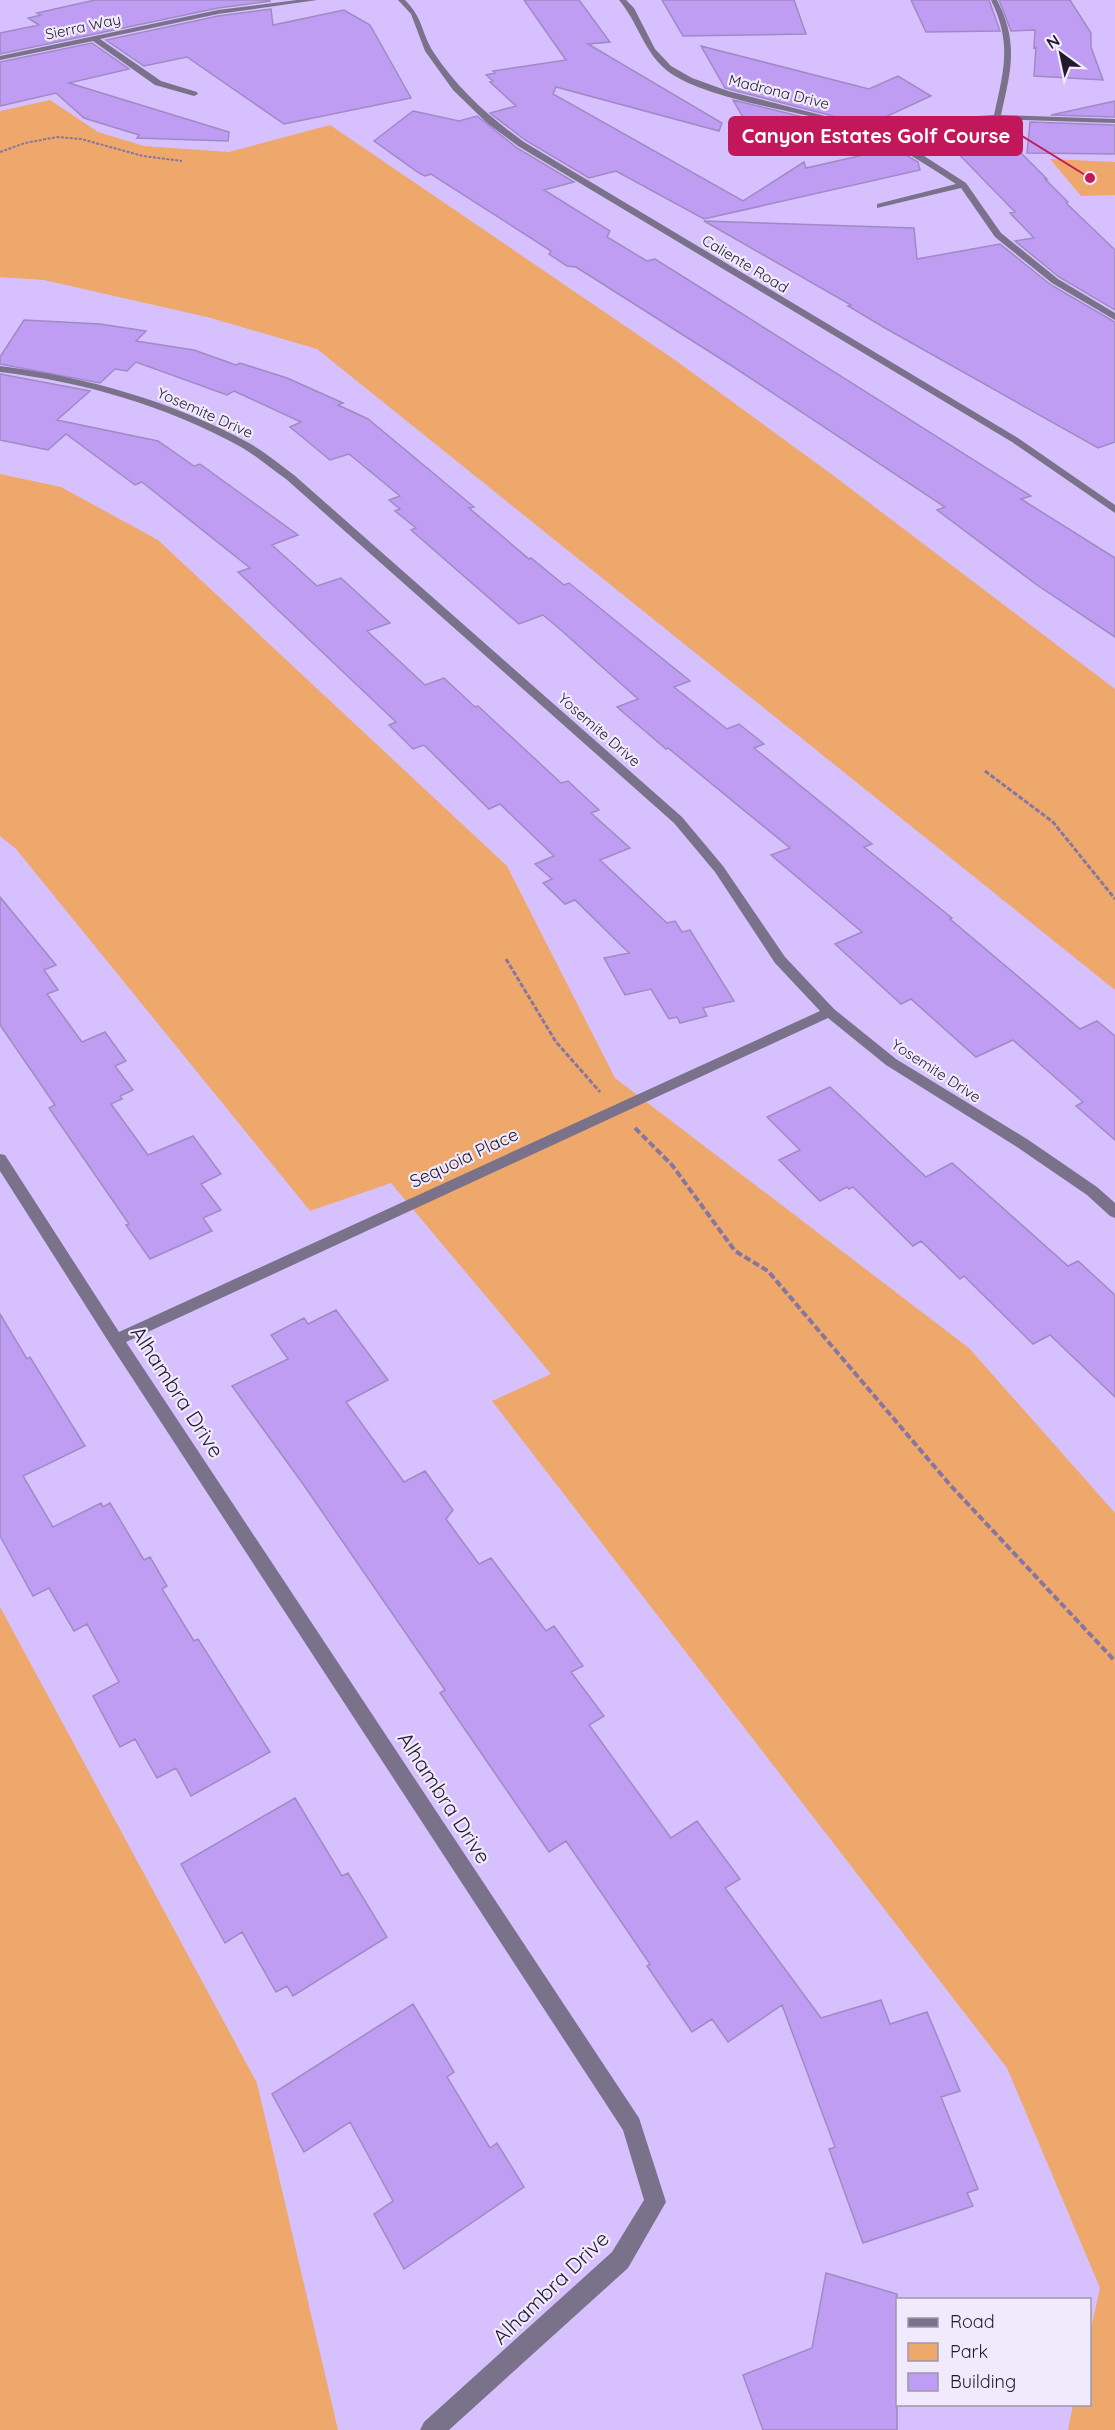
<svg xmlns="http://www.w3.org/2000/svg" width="1115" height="2430" font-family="Quicksand,sans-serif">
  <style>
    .green { fill: #eea86b }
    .building { fill: #be9df2; stroke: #a08ac4; stroke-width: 1.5 }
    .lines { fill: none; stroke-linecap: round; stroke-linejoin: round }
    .path-far2 { stroke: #8676a2; stroke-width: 2; stroke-dasharray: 3 1.5; stroke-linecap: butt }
    .path-far1 { stroke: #8676a2; stroke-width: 3; stroke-dasharray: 5 2; stroke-linecap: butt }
    .path { stroke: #8676a2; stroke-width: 4; stroke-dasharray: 7 3; stroke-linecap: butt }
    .minor { fill: #7a718a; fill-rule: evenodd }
    .labels { text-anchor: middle; stroke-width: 4.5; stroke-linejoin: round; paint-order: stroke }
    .far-street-label { font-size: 15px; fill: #22192f; stroke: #f1eafd }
    .street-label { font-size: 18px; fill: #22192f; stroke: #f1eafd }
    .near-street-label { font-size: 21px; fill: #22192f; stroke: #f1eafd }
    .leader { fill: none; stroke: #c2185b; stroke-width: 2 }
    .callout-dot { fill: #c2185b; stroke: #f1eafd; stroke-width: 2 }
    .callout { fill: #c2185b; stroke: #c2185b; stroke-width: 2 }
    .callout-label { font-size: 20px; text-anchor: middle; font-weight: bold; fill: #fff }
  </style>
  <rect width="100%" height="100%" fill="#d7c0fe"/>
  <path class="green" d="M50,100L98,132L144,146L229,152L330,125L675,360L826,470L1115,689V990L317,349L211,318L44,280L0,277V111Z
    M1050,159L1115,162V195L1081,196Z
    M0,474L61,487L158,540L507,866L615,1078L969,1348L1115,1513V2430H1068L1073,2405L1090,2404V2333L1100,2288L1007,2068L492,1401L551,1374L391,1183L310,1211L16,849L0,836Z
    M0,1607L257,2083L338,2430H0Z"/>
  <path class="building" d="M95,0H270V1L218,8L0,54V33L39,25L28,18L41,15L37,13Z
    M524,0H579L610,42L588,44L722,123L719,131L556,87L553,94L743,201L804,162L806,168L894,148L918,162L920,170L704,219L616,171L589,178L525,140L490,113L516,106L490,82L493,81L486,75L495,73L493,71L566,60Z
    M662,0H794L806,34L683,36Z
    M911,0H989L1000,31L926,32Z
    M999,0H1070L1091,33V47L1103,80L1034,76L1036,47L1034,48L1035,30L1011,31Z
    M271,9L273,25L344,10L370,25L411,98L284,124L187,57L144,66L106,40L218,16Z
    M92,43L129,69L69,83L229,132L228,141L137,138L139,135L84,118L56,93L0,106V62Z
    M701,46L869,89L898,76L931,96L879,120L856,122L725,88Z
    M733,100L831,124L856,131L805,155L757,142Z
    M1115,101V117L1051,115Z
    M413,111L459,121L477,116L517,148L574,182L544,190L610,231L607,237L647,261L655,259L706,291L1031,496L1021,499L1115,558V637L1037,585L937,510L945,507L732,366L576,267L567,266L549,254L551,251L431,174L425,176L419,173L374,141Z
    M1030,122L1115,125V154L1027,153Z
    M987,128L998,130L1047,179H1045L1068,202L1066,203L1115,250V310L1059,277L1015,241L1034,238L1010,213L1015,212L943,138Z
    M704,221L914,228L917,259L1000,244L1051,285L1115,322V442L1098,448L885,328L848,306L851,305Z
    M24,320L100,324L146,331L136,341L194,350L236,365L240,363L287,378L343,403L338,405L368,419L474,507L469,508L529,559L531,558L564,585L569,583L690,681L674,687L727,729L739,724L764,744L754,748L872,844L864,847L952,918L950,919L1080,1029L1097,1021L1115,1036V1140L1076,1106L1083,1102L1013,1040L976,1057L911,999L901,1004L835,944L862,932L771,855L790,848L668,748L666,749L617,707L638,699L562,631L543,615L519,624L411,530L416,528L395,511L400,509L389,500L400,496L349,454L330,460L290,427L301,422L234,391L227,395L136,362L127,371L115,369L100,383L0,364V357Z
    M0,374L90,391L57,420L158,441L194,466L200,464L298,535L272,545L317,586L341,578L390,623L367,631L425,685L444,678L475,707L478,706L561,783L568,781L599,810L591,813L630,848L600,860L667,923L675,921L682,932L690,930L734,1001L703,1008L707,1016L680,1023L677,1017L669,1019L651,989L625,995L604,958L629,953L575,900L565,904L543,883L552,879L535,864L554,856L500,804L489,809L424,745L413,749L389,725L396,722L238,572L250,568L142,482L135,485L66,434L48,450L0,440Z
    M0,897L56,965L44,970L58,990L47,994L82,1042L105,1032L126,1061L115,1066L133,1090L120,1096L122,1099L111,1104L148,1155L193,1136L221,1174L201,1184L221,1210L203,1218L212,1231L150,1259L126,1225L129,1224L49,1108L55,1105L0,1025Z
    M830,1087L926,1177L952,1163L1068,1266L1078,1261L1115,1295V1397L1050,1335L1033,1344L964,1276L960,1279L921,1241L913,1246L853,1187L849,1189L847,1187L820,1201L779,1160L800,1150L767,1117Z
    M336,1310L388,1380L346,1402L404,1482L425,1471L453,1510L446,1519L479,1564L491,1558L546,1631L554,1626L583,1666L571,1672L604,1716L589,1725L671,1838L697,1821L740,1879L725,1888L821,2018L881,2000L890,2024L927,2012L960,2091L941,2097L978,2189L967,2193L973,2206L863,2243L829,2149L835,2147L782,2005L728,2042L712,2019L692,2032L647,1966L650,1964L566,1841L549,1852L440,1693L445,1690L303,1484L232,1386L288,1359L271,1335L304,1318L308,1324Z
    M0,1314L27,1359L30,1357L85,1446L23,1476L53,1527L101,1503L103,1507L110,1503L144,1560L150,1557L167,1586L162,1589L194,1641L198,1639L270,1752L191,1796L176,1768L157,1778L135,1739L120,1747L93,1696L119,1682L87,1624L74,1631L49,1588L33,1596L0,1536Z
    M295,1798L342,1876L348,1873L387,1937L293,1996L287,1986L276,1992L242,1932L225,1943L181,1864Z
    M413,2004L454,2072L447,2077L490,2148L497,2143L524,2187L404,2269L374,2214L393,2201L350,2122L304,2152L272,2094Z
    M826,2273L897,2294V2430H763L743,2375L812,2348Z"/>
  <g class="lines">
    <path class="path-far2" d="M0,152L25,143L57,137L81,139L143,156L182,161"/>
    <path class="path-far1" d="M985,771L1053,822L1115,899
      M506,959L556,1042L600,1092"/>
    <path class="path" d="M635,1128L672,1165L735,1251L768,1271L951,1486L1115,1661"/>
    <path class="minor" d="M297,0H317L218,14L100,39L161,81L197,92L198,94L194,96L155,85L93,41L0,60V56L218,10Z
      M398,0H405C424,19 421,33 434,53C458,89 489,117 524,142L1018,438L1115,505V513L1012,442L518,146L487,123L453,90L425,51L411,14Z
      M619,0H626L634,8L655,49L671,66L692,78L728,91L856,124L994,115C1004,70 1012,43 991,0H997C1019,43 1011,70 1001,115L1115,119V123L997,119L866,128L904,143L966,183L1001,233L1058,279L1115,313V320L1052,283L995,237L961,188L877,208V204L956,184C923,163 890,140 852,127C805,112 698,99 664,68C643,49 637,21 619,0Z
      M0,366C86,377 172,401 249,443C265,452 279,464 294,475L682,817L723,866L785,957L834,1009L896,1059L1027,1139L1097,1187L1115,1203V1218L1110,1216L1087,1195L1017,1147L886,1065L828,1018L126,1342L639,2118L666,2202L628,2268L449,2430H420L424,2422L612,2252L644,2200L623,2130L110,1344L0,1171V1154L5,1155L119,1332L820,1011L775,963L715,872L674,823L286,479C271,469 257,456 241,447C167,406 84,382 0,372Z"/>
  </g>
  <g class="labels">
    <g class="far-street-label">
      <text transform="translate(83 27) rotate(-12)" y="5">Sierra Way</text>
      <text transform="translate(779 92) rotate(14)" y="5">Madrona Drive</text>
      <text transform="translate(745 264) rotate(31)" y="5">Caliente Road</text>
      <text transform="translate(205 413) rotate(24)" y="5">Yosemite Drive</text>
      <text transform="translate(599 730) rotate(41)" y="5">Yosemite Drive</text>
      <text transform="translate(936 1071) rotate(33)" y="5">Yosemite Drive</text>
    </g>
    <g class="street-label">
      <text transform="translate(464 1158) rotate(-25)" y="6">Sequoia Place</text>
    </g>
    <g class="near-street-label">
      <text transform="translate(177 1392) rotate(57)" y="7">Alhambra Drive</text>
      <text transform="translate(444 1798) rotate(57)" y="7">Alhambra Drive</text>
      <text transform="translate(551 2288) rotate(-44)" y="7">Alhambra Drive</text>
    </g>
  </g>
  <path class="leader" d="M1090 178L1022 136"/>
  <circle class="callout-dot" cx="1090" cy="178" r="6"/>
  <rect class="callout" x="729" y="117" width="293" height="38" rx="6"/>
  <g class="callout-label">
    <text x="876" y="143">Canyon Estates Golf Course</text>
  </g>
  <rect x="896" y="2298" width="195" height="108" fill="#f1eafd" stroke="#9e96ab" stroke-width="1.5"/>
  <rect x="908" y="2318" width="30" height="9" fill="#7a718a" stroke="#9e96ab" stroke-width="1.5"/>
  <text x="950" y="2328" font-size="18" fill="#22192f">Road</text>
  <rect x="908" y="2343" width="30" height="18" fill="#eea86b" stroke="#9e96ab" stroke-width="1.5"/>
  <text x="950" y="2358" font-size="18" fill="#22192f">Park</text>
  <rect x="908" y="2373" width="30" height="18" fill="#be9df2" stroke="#9e96ab" stroke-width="1.5"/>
  <text x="950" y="2388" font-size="18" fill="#22192f">Building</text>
  <g transform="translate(1061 54) rotate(327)" stroke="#f1eafd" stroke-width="4.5" paint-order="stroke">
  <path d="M0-4.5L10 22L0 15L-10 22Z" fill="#22192f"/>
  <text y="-9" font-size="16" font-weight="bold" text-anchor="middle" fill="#22192f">N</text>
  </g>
</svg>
